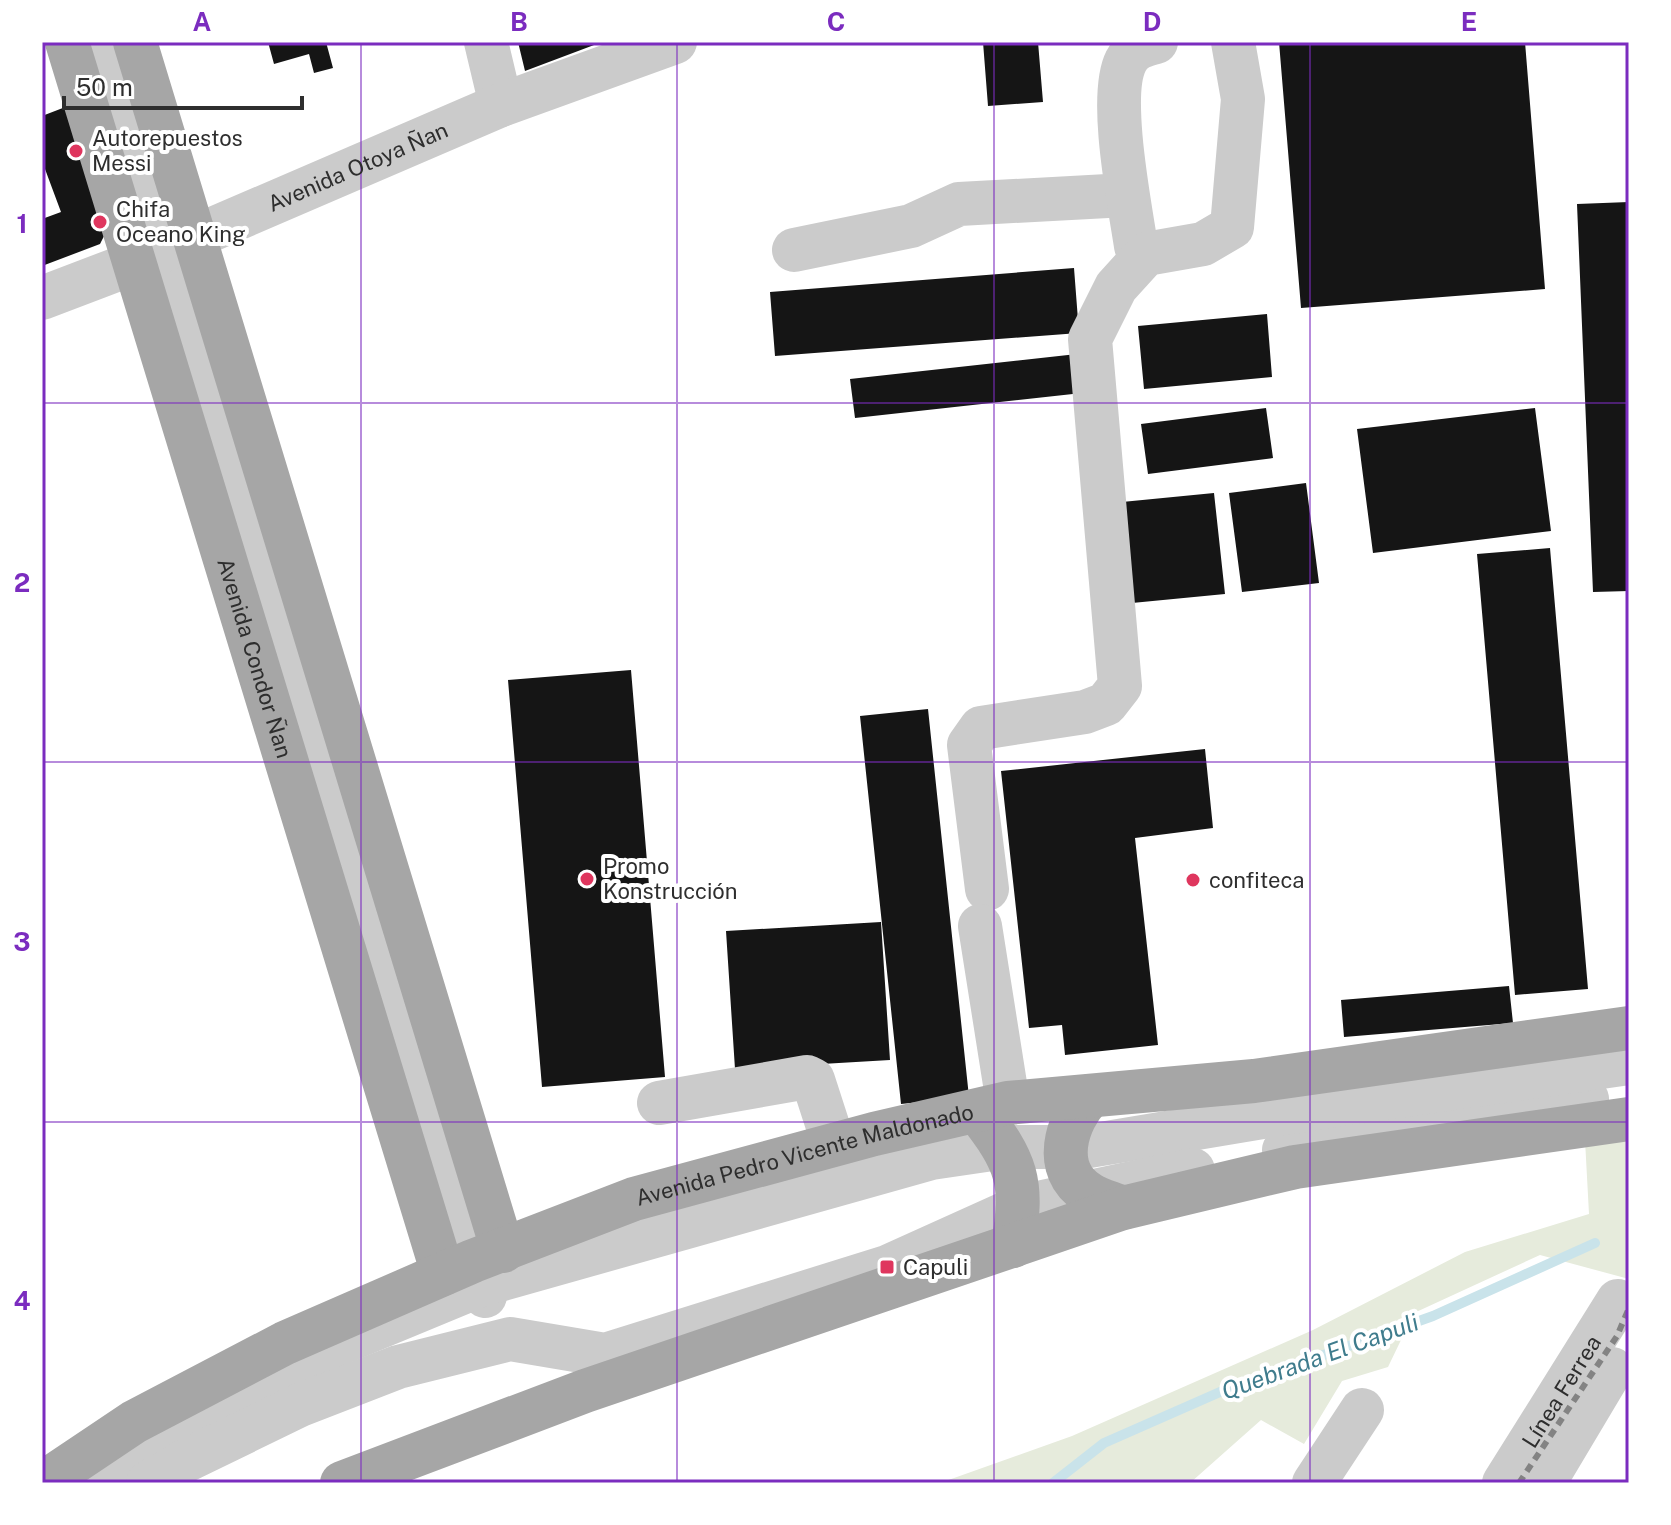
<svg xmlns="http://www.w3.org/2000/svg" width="1671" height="1525" font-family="'Public Sans',sans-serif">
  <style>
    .green { fill: #e6ebdc }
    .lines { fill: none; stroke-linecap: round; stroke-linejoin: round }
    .stream { stroke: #c9e3ea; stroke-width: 10 }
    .building { fill: #151515 }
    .minor { stroke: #cbcbcb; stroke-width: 44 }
    .major { stroke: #a6a6a6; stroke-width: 44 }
    .rail { stroke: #838383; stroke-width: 6; stroke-dasharray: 8 6; stroke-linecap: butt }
    .grid { fill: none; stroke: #7b2cbf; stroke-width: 2; stroke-opacity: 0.55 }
    .poi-dot { fill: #df365e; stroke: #fff; stroke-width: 3 }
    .labels { text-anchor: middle; stroke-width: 8; stroke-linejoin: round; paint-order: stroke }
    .poi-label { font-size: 22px; fill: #2e2e2e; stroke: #fff; text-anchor: start }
    .street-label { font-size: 22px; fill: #2e2e2e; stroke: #fff }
    .water-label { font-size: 24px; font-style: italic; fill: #3f7c8d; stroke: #fff }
    .neatline { fill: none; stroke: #7b2cbf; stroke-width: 3 }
    .grid-label { font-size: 26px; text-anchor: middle; font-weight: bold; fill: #7b2cbf }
  </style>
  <rect width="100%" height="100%" fill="#fff"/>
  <path class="green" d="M1629,1133V1279L1540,1255L1414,1313L1388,1367L1342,1381L1304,1444L1261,1420L1190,1483H940L1072,1436L1313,1330L1465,1252L1589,1214L1585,1140Z"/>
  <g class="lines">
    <path class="stream" d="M1053,1483L1104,1443L1220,1392L1433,1316L1595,1243"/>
  </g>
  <path class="building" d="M268,42H326L333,68L314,73L309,54L274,64Z
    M518,42H602L525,71Z
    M983,42H1038L1043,102L988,106Z
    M1279,42H1525L1545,289L1301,308Z
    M68,106L106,232L100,244L42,266V219L61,212L42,161V116Z
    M1629,202V591L1593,592L1577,204Z
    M1074,268L1079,333L775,356L770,292Z
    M1267,314L1272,377L1144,389L1138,326Z
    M1086,353L1091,392L855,418L850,379Z
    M1266,408L1273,458L1148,474L1141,424Z
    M1535,408L1551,531L1373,553L1357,429Z
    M1306,483L1319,583L1242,592L1229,493Z
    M1214,493L1225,594L1132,603L1122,502Z
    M1550,548L1588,989L1515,995L1477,554Z
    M631,670L665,1077L542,1087L508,680Z
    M928,709L969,1097L901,1104L860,716Z
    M1205,749L1213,828L1135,838L1158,1045L1065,1055L1062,1025L1029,1028L1001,771Z
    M881,922L890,1060L735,1069L726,931Z
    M1509,986L1513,1023L1344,1037L1341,1000Z"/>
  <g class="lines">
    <g class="minor">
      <path d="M96,42L158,252L485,1296"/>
      <path d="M486,42L501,105"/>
      <path d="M794,250L911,226L959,204L1126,195"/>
      <path d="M1146,254L1136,246C1130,206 1108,96 1126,61C1132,49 1143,45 1156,42"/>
      <path id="s1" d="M42,298L134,263L501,105L675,42"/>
      <path d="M987,889L969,745L981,728L1085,712L1106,704L1120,686L1090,339L1116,287L1146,254L1203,244L1232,227L1243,99L1233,42"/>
      <path d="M980,926L1008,1103"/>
      <path d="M659,1103L807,1077L813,1080L834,1145"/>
      <path d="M1284,1150L1587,1099"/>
      <path d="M86,1483L278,1369L481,1285L931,1158L1006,1147H1083L1322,1107L1629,1063"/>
      <path d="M148,1483L185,1461L300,1405L398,1367L510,1339L605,1355L887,1267L1020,1207L1193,1170"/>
      <path d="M1314,1483L1362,1410"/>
      <path id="s2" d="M1504,1483L1618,1301"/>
      <path d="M1544,1483L1612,1369"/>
    </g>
    <g class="major">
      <path id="s3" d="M67,42L443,1274"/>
      <path d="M135,42L503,1251"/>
      <path d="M1090,1096C1066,1121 1051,1170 1088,1193C1098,1200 1112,1203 1123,1208"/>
      <path d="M977,1111C1017,1162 1024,1181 1013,1246"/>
      <path id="s4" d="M43,1483L134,1422L285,1343L473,1261L634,1199L874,1134L1008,1103L1254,1081L1629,1028"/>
      <path d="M342,1483L585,1391L1123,1208L1295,1167L1629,1119"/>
    </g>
    <path class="rail" d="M1519,1483L1617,1336L1629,1308"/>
  </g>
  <path class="grid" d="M361,42V1483M677,42V1483M994,42V1483M1310,42V1483M42,403H1629M42,762H1629M42,1122H1629"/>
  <g class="poi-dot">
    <circle cx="76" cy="151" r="8"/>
    <circle cx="100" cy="222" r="8"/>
    <circle cx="587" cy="879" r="8"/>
    <circle cx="1193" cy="880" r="8"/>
    <rect x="879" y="1259" width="16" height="16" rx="4"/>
  </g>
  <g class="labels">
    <g class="poi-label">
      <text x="92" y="146">Autorepuestos<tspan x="92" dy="25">Messi</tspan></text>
      <text x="116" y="217">Chifa<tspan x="116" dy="25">Oceano King</tspan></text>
      <text x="603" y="874">Promo<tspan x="603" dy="25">Konstrucción</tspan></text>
      <text x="1209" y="888">confiteca</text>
      <text x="903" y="1275">Capuli</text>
    </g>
    <g class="street-label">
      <text dy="8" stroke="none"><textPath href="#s1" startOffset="342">Avenida Otoya Ñan</textPath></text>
      <text dy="8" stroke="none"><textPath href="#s3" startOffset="644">Avenida Condor Ñan</textPath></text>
      <text dy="8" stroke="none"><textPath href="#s4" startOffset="834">Avenida Pedro Vicente Maldonado</textPath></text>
      <text dy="8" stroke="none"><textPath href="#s2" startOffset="108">Línea Ferrea</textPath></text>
    </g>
    <g class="water-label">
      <text transform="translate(1320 1357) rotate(-20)" y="8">Quebrada El Capuli</text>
    </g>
  </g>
  <rect width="1671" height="1525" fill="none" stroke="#ffffff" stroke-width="88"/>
  <path d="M64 96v12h238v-12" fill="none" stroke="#2e2e2e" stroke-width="4"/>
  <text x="76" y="96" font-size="24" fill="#2e2e2e" stroke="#ffffff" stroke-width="6" paint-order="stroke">50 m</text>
  <rect x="44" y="44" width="1583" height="1437" class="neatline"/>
  <g class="grid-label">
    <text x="202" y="31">A</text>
    <text x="519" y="31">B</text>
    <text x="836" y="31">C</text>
    <text x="1152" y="31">D</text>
    <text x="1469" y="31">E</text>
    <text x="22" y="233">1</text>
    <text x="22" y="592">2</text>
    <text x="22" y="951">3</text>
    <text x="22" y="1310">4</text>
  </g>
</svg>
